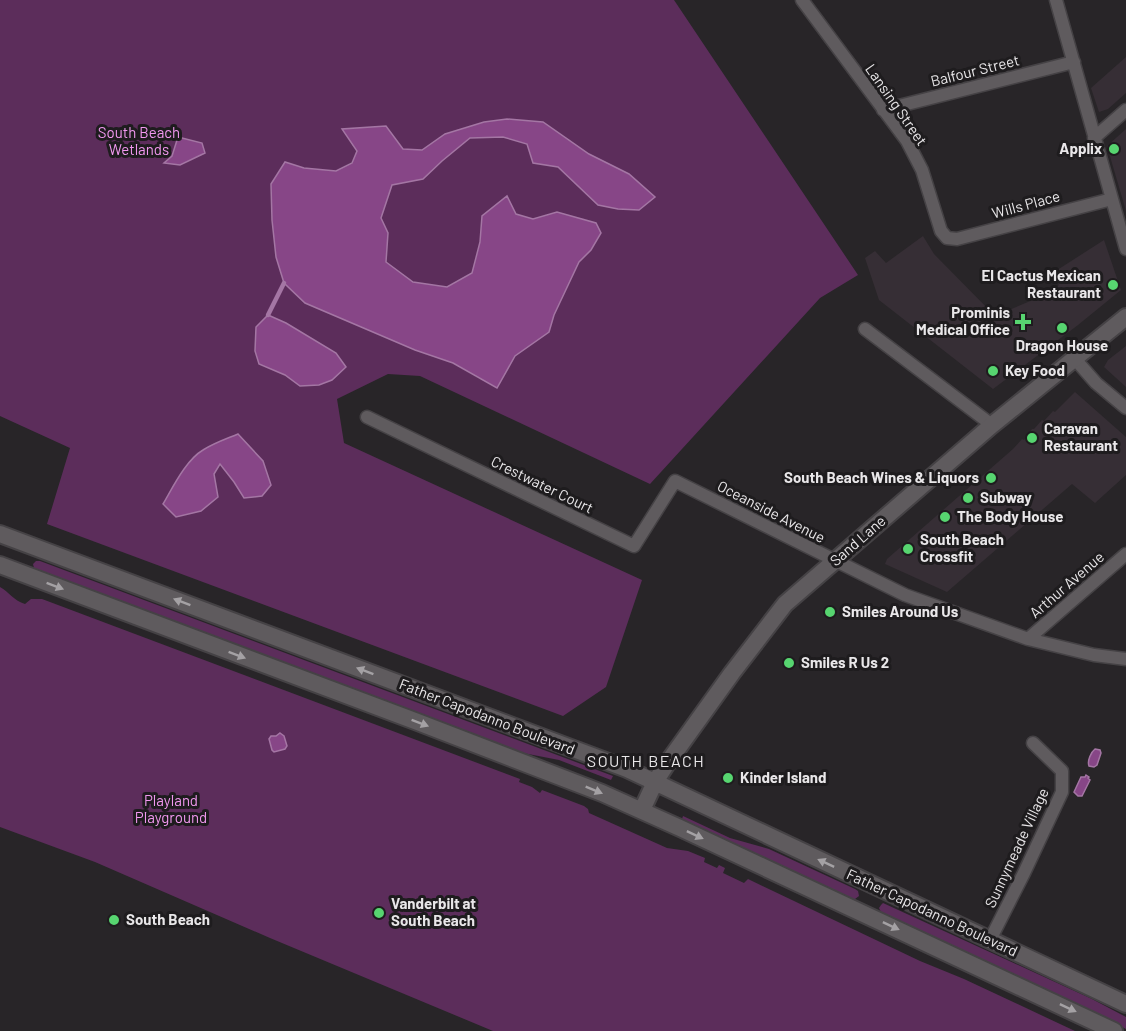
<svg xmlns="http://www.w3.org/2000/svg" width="1126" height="1031" font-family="Barlow,sans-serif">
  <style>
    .built { fill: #362e35 }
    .green { fill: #5c2d5b; fill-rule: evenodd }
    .water { fill: #874687; stroke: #a476a4; stroke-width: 1.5 }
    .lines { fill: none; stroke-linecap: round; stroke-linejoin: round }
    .stream { stroke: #a476a4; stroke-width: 4.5 }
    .street-casing { stroke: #454245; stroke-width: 15 }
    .secondary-casing { stroke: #454245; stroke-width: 20 }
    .street { stroke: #5f5b5e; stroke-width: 12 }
    .secondary { stroke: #5f5b5e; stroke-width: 16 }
    .oneway { fill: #a4a1a4 }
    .poi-dot { fill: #57d570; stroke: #1e1c1e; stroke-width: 2 }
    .labels { text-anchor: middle; stroke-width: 6; stroke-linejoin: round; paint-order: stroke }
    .street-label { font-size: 15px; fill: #e9e7e9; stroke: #1e1c1e }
    .park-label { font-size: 15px; fill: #f298f0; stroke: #1e1c1e }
    .poi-label { font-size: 15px; font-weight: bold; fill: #e9e7e9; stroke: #1e1c1e; text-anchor: start }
    .neighbourhood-label { font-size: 16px; letter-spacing: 1.5px; fill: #e9e7e9; stroke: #1e1c1e }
  </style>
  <rect width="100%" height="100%" fill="#282528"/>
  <path class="built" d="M1126,57V93L1108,109L1099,112L1091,88Z
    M1126,129V211L1107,146Z
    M923,236L934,254L995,316L1047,294L1059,285L1051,274L1104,240L1121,290L1078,325L993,389L879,300L865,258L875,251L886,263Z
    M1126,346V387L1104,367L1108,360Z
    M1075,392L1126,437V475L1095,503L1072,484L947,592L885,564L887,559L1013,449L1022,439L1024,440L1032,429H1034L1042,420L1044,421L1053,411L1055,412Z"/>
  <path class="green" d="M0,0H674L858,275L820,298L650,484L420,376L388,374L337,399L344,443L642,580L606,687L563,716L47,524L70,448L0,416ZM507,119L543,122L589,154L629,174L598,205L558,167L533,163L527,144L503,137L470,138L441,161L423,179L392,185L381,218L388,233L386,262L413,282L447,287L472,273L480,242L482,216L507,197L516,214L533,219L557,212L591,250L579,262L554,315L549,332L480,379L453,363L415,350L367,329L285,283L276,256L272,220L271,184L285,162L304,168L336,171L352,162L357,151L343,130L403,149L422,150L445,134L484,122ZM268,315L286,323L336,353L346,367L300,386L285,375L259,364ZM217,442L244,498L234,482L220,464L214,474Z
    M36,561H40L613,776L611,780L559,760L523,753L505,746L36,570L34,568L33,564Z
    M0,587C9,592 14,601 25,604L31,599H42L520,779L519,782L532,787L540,793L542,790L584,806L588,809L589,813L667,848L688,851L705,858L704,862L717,868L719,865L725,868L723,873L744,883L748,879L920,961L964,979L1075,1031H493L270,938L95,862L0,827Z
    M683,816L730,838L769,849L855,889L858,891L859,896L855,899H851L682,819Z
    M883,903L1092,999L1126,1017V1029L1089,1010L881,912L879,908L881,905Z"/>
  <path class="water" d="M507,119L543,122L589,154L629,174L655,197L639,210L618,209L598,205L558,167L533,163L527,144L503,137L470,138L442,161L423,179L392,185L381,218L388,233L386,262L413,282L447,287L472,273L480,242L482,216L507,196L516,214L533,219L557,212L596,223L601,233L591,250L579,262L554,315L549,332L515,356L497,388L453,363L415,350L305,303L284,283L276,257L272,220L271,184L285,162L304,168L336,171L352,163L357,151L342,129L386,126L403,149L422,150L445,134L484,122Z
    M178,137L202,143L205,153L180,165L164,163L172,156Z
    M268,315L286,323L336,353L346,367L332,380L319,385L300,386L285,375L259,364L255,351L256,327Z
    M238,434L263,461L271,485L262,496L244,498L234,482L220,464L214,474L218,497L201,511L176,517L163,504C173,487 186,460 203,450C214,443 226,439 238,434Z
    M280,733L284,736L287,746L285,749L274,752L272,750L269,739L271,736H276Z
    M1095,749L1100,750L1101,753L1097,765L1094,767L1089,766C1087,761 1091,752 1095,749Z
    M1086,775L1089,777L1088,778L1090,780L1082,796H1078L1074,792L1081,777H1085Z"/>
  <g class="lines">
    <path class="stream" d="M268,315L284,283"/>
    <defs>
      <path id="street" d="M802,0L907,141L922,170L941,231L947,238L957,239L1112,199
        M1056,0L1126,249
        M883,110L1074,62
        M1094,138L1126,110
        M865,329L992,425
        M1075,359L1096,383L1126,408
        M367,417L634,546L675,481L905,595L1028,639L1094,655L1126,659
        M1028,639L1126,554
        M990,940L1024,873L1062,792V771L1033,743"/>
      <path id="secondary" d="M0,534L627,769L1126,1004
        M0,565L415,721L602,793L680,828L1114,1031
        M642,810L655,782L666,765L732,673L785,604L992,425L1126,317"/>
    </defs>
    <use href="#street" class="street-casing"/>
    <use href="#secondary" class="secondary-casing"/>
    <use href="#street" class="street"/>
    <use href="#secondary" class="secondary"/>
  </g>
  <defs><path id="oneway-solid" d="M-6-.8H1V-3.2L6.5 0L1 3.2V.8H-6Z" transform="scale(1.5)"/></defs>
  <g class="oneway">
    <use href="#oneway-solid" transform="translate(55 586) rotate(21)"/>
    <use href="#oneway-solid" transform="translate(182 602) rotate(-159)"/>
    <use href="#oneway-solid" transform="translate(237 655) rotate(21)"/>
    <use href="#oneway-solid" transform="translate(365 671) rotate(-159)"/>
    <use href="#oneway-solid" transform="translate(420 723) rotate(21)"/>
    <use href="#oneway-solid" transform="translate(594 790) rotate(22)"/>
    <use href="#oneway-solid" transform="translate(695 835) rotate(25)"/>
    <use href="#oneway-solid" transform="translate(826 863) rotate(-155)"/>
    <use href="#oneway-solid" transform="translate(891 926) rotate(25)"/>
    <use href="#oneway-solid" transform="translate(1068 1008) rotate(25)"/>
  </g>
  <g class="poi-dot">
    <circle cx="1114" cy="149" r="6"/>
    <circle cx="1113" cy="285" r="6"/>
    <path d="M1020 313h6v6h6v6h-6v6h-6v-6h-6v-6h6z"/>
    <circle cx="1062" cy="328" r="6"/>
    <circle cx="993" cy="371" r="6"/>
    <circle cx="1032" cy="438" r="6"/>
    <circle cx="991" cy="478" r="6"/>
    <circle cx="968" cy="498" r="6"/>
    <circle cx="945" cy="517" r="6"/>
    <circle cx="908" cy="549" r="6"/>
    <circle cx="830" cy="612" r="6"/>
    <circle cx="789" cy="663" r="6"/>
    <circle cx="728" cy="778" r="6"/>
    <circle cx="379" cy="913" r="6"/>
    <circle cx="114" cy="920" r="6"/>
  </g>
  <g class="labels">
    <g class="street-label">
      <text transform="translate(975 71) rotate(-14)" y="5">Balfour Street</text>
      <text transform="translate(896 105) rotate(55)" y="5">Lansing Street</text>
      <text transform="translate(1026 205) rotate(-15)" y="5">Wills Place</text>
      <text transform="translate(542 485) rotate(26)" y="5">Crestwater Court</text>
      <text transform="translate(771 512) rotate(27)" y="5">Oceanside Avenue</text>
      <text transform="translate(858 541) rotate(-41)" y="5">Sand Lane</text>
      <text transform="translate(1067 585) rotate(-41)" y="5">Arthur Avenue</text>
      <text transform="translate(487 717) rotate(21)" y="5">Father Capodanno Boulevard</text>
      <text transform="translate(1017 848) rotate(-65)" y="5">Sunnymeade Village</text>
      <text transform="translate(932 913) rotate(25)" y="5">Father Capodanno Boulevard</text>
    </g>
    <g class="park-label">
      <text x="139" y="138">South Beach<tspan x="139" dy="17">Wetlands</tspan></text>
      <text x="171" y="806">Playland<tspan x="171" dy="17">Playground</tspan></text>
    </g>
    <g class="poi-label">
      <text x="1102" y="154" text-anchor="end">Applix</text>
      <text x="1101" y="281" text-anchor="end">El Cactus Mexican<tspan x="1101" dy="17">Restaurant</tspan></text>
      <text x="1010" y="318" text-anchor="end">Prominis<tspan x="1010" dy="17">Medical Office</tspan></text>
      <text x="1062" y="351" text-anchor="middle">Dragon House</text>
      <text x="1005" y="376">Key Food</text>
      <text x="1044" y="434">Caravan<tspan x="1044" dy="17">Restaurant</tspan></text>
      <text x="979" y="483" text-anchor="end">South Beach Wines &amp; Liquors</text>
      <text x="980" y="503">Subway</text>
      <text x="957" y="522">The Body House</text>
      <text x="920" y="545">South Beach<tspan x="920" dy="17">Crossfit</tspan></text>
      <text x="842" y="617">Smiles Around Us</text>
      <text x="801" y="668">Smiles R Us 2</text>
      <text x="740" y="783">Kinder Island</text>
      <text x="391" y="909">Vanderbilt at<tspan x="391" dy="17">South Beach</tspan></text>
      <text x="126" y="925">South Beach</text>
    </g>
    <g class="neighbourhood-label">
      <text x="646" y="767">SOUTH BEACH</text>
    </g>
  </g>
</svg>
